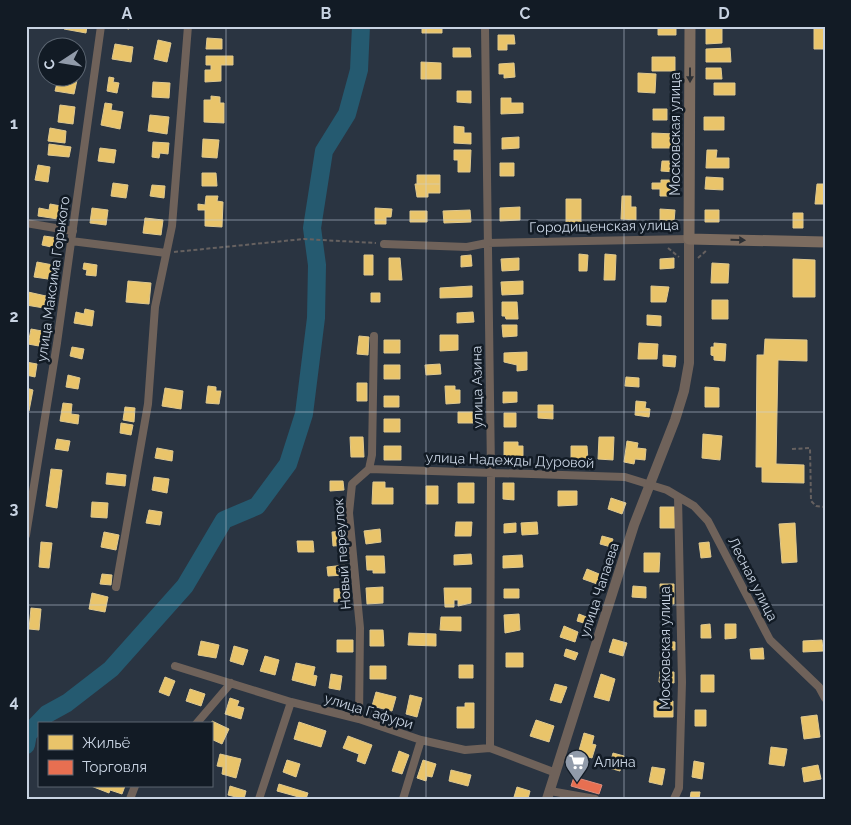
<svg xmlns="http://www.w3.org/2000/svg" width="851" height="825" font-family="Raleway,sans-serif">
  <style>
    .homes { fill: #e9c46a; stroke: #dfc88e }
    .shops { fill: #e76f51; stroke: #de8d7c }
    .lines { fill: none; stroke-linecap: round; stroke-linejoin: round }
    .river { stroke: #255a70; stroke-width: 18 }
    .path { stroke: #666160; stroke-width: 2; stroke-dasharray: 4 2.5; stroke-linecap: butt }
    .minor { stroke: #6f625a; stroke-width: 8 }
    .tertiary { stroke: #6f625a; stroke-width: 10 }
    .secondary { stroke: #7c6c60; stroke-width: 11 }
    .oneway { fill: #2c2f34 }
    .grid { fill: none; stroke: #c8d3e2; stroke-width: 1; stroke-opacity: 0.55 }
    .labels { text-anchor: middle; stroke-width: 5; stroke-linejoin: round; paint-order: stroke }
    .street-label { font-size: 14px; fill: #c8d3e2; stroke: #121b25 }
    .poi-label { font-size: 14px; fill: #c8d3e2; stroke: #121b25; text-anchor: start }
    .neatline { fill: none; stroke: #c8d3e2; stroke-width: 2 }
    .grid-label { font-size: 16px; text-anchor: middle; font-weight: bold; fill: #c8d3e2 }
  </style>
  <rect width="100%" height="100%" fill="#2a3441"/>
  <path class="homes" d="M64,26H87L86,33L64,29Z
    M116,26H129V29Z
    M422,26H442V33H422Z
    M658,26H676V35H658Z
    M814,26H825V49H814Z
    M706,28H722V43L706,44Z
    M498,35H514L515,44H507V50H498Z
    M207,38L222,39V49H206Z
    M158,40L171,43L167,62L154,59Z
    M115,44L133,47L131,62L112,59Z
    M453,48H470L471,57H453Z
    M730,48L731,62H706V49Z
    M78,52L82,53L79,64H78Z
    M206,56H233V65H221V81L205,82V70H211V65H206Z
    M652,57H675V71H652Z
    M421,62L441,63V79H421Z
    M514,63L515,77L504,78V74H499V64Z
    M706,68H721L722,79H706Z
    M638,73L656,74L655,93L638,92Z
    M109,77L114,78L113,82L119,83L117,93L107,91Z
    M53,78L77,80L74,94L55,91L57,83L52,82Z
    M153,82L170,83L169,98L152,97Z
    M714,83H735V95H714Z
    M457,91H471V103L457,102Z
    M211,96L220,97V103H224V123L204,122V100H211Z
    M501,98H511V103H523V113L501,114Z
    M105,103L112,104L111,110L123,112L120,129L101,125Z
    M60,105L75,107L73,124L58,122Z
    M653,109H667V120H653Z
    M150,115L169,117L167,134L148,131Z
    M704,117H724V130H704Z
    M454,126L464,127V133H471V144L454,143Z
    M50,128L66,131L65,143L48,141Z
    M652,133L675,134V148H652Z
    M519,137V148L502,149V138Z
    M203,139L219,140L217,158L202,157Z
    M153,142L169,143L168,154L160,153L159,158L152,157Z
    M49,144L71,147L69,157L48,155Z
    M100,148L116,150L114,163L98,161Z
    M454,150H471L470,172H458V160H454Z
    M707,150H717L716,158H729V168H706Z
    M662,161H675V172L661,171Z
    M500,163H514V176H500Z
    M38,165L50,167L48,182L35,180Z
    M202,173H216L217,186H202Z
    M417,175H440V184H417Z
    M706,177L723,178V190L705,189Z
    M661,180H676L675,196H660V189H652V183H661Z
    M113,183L128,185L126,198L111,196Z
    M415,184H440V193H428V197H417Z
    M817,184H825V204H815Z
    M152,185L165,186L164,198L150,196Z
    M206,196H218L217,201L223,202L222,227L205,226V210H198V204L205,205Z
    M622,196H631V207H636V220L621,219Z
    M566,199H581V223H566Z
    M50,204L61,206L58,219L38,216L39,208L49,210Z
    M520,207V220L500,221V208Z
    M92,208L108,210L106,225L90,223Z
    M375,208L392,209L391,217H386V224H375Z
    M660,209L675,210L674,222L660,221Z
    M470,210L471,222L444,223L443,211Z
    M705,210H719V222H705Z
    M410,211H427V222H410Z
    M793,213H803V228H793Z
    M145,218L163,220L161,235L143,233Z
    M44,236L58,238L56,248L42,245Z
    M579,254L588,255L587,271H579Z
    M605,254L616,255L615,280H604Z
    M364,255H373V275H364Z
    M471,255L472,266L461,267V256Z
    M389,258H400L402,280H389Z
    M519,258V270L502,271L501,259Z
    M674,258V268L660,269V259Z
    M793,259L815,260V297H793Z
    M37,262L53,265L51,276L49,275L48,279L34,277Z
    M84,263L97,265L96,276L86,275L87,270L83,269Z
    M712,263L729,264L728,283H711Z
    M128,281L151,283L149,304L126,302Z
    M523,281V294L502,295L501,282Z
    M472,286V297L440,298V288Z
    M651,286L669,287L666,302H651Z
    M28,292L46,296L44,308L26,305Z
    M371,293H380V302H371Z
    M712,300H728V319H712Z
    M502,302H517L518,319H506L505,316H502Z
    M85,309L94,311L92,326L74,323L76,312L84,314Z
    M473,312L474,322L457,323V313Z
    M647,315L661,316V326L647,325Z
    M502,325H517V336L503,337Z
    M31,329L42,331L39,346L28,344Z
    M440,335H458V350L440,351Z
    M359,336L369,337L368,355L357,354Z
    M765,339L807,340V361L778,360L776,464L804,465V483L762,482V467H756L757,355H764Z
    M384,340H400V353H384Z
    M639,343L658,344L657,359H638Z
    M714,343L726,344L725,361L714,360V356L711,355V347H714Z
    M72,347L84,349L82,359L70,356Z
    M527,352V370L517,371V365L504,362V353Z
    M663,355L676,356L675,367L663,366Z
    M26,362L37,364L35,377L26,375Z
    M440,364L441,374L426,375L425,365Z
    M384,365H400V379H384Z
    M68,375L80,378L78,389L66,387Z
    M626,377L639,378V387L625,386Z
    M357,383H367V401H357Z
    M208,386L216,387V391H221L219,404L206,403Z
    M445,386H455V390H460V403L446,404Z
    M705,387L719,388V407H705Z
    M26,388L33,390L29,411L26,410Z
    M165,388L183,391L181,409L162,406Z
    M503,392H517V402L503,403Z
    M384,396H399V407H384Z
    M636,401L646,402L645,408L650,409L649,417L635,415Z
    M63,403L72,404L71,414L79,415L78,424L60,421Z
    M538,405H553V419L538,418Z
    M125,407L135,408L134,422L123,420Z
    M458,412H473V423H458Z
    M504,413H516V427H504Z
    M384,419H400V432H384Z
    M121,423L133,425L131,435L120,433Z
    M703,434L722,436L720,460L702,458Z
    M350,437H363L364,457H351Z
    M599,437H614L613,460L598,459Z
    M57,439L70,441L68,451L55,449Z
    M627,441L638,443L637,448L646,449L645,460L635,459L634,464L624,462Z
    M504,442H518V446H523V459H504Z
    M384,446H401V460H384Z
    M571,446H587L588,460H571Z
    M157,448L173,451L172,461L155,458Z
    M51,469L62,470L57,508L46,506Z
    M107,473L126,475L125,486L106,484Z
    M154,477L169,479L167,493L152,490Z
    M330,481H343L344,490L330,491Z
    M373,482H385V488H393V504H372Z
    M458,483H474V503H458Z
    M503,483H514V500L503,499Z
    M426,486H438V504H426Z
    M558,491H577V505L558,506Z
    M611,498L626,503L622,514L608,509Z
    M92,502L108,503L107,518L91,517Z
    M660,507H675V528H660Z
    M149,510L162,512L160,525L146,523Z
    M456,522H472L471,536H455Z
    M537,522L538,534L522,535L521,523Z
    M516,523V532L504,533V524Z
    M795,523L797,562L782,563L779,524Z
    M380,529L381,542L366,544L364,531Z
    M345,531L346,545L333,546L332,532Z
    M104,532L119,535L116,550L101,547Z
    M602,536L613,539L611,547L600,544Z
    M297,541H313L314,552H298Z
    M41,542L52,543L49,568L39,567Z
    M709,542L711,557L701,558L699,543Z
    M644,553H660L659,572H644Z
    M471,554L472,564L454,565V555Z
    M522,555L523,567L503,568V556Z
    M366,556H384L385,573H373V570H367Z
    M345,565V575L328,576L327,567Z
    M587,569L604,576L600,585L583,579Z
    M102,574L112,575L111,585L100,584Z
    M660,584H674V604H661Z
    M633,586L646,587V598L632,597Z
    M383,587V603L367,604L366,588Z
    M349,588V601L334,602V589Z
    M444,588H471V603L458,606V600H454V607H445Z
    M504,589H519V598H504Z
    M92,593L108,597L105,612L89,609Z
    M31,608L41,609L39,630L29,629Z
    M519,614L520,630L505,633L504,615Z
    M579,614L589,618L587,624L577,621Z
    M441,617H461V631L440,630Z
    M710,624L711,638H701V625Z
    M725,624H736V638L725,639Z
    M564,626L578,632L575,642L560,637Z
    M370,630H383L384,646H370Z
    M409,633L436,634V646L408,645Z
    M613,639L627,643L623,656L609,652Z
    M337,640H353V652H337Z
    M822,640L823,651L803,652V641Z
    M201,641L219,645L216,658L198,655Z
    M663,641L675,642V650H663Z
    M234,646L248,650L243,665L230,661Z
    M763,648L764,659H751L750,649Z
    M566,649L578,653L575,660L564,656Z
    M506,653H523V667H506Z
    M265,656L279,660L275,675L260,671Z
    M296,663L315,667L313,675L317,676L315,686L292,680Z
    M459,665H473V678H459Z
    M370,666H386V679H370Z
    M660,671L674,672V683L659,682Z
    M331,674L342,676L340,690L329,688Z
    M601,674L615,679L609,701L594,697Z
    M701,675H714V692H701Z
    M165,677L175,681L169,696L159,692Z
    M555,684L567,687L561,703L550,700Z
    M190,689L205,694L201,706L186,701Z
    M376,692L396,697L392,711L372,706Z
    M410,695L422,698L417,717L406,714Z
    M230,698L239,701L237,706L244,708L241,719L225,714Z
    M654,701H673V717H654Z
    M465,703H474V728H457V707H465Z
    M695,710H706V726H695Z
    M817,715L820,737L804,739L801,717Z
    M536,720L554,726L549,742L530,736Z
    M212,721L229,729L222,744L211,739Z
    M299,722L326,731L321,747L294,739Z
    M584,733L594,736L592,744L596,745L592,758L578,754Z
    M348,736L372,745L365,764L357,761L359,754L343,748Z
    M771,747L787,749L784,766L769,764Z
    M399,751L409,755L402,774L392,771Z
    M613,753L624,756L620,771L609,768Z
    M220,754L241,759L236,778L222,774L223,767L217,766Z
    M287,760L300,764L296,777L283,772Z
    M423,760L436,764L432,777L427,776L426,781L417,778Z
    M694,761L704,763L702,779L692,777Z
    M818,765L821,779L804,782L802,768Z
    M652,767L665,769L662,785L649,782Z
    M451,770L471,775L468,786L449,781Z
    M279,784L308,793L306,799L277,791Z
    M91,786H125L122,794L110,790L109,793Z
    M230,786L246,791L244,799L228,795Z
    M517,787L530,791L528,799L514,797Z
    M691,792H700L699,799H690Z"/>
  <path class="shops" d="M574,777L602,785L599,794L571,786Z"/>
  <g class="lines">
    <path class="river" d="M26,745L28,734L47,714L67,703L111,669L185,586L224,520L257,506L288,464L304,414L316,318L317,265L312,228L324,151L347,114L359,70L361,26"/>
    <path class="path" d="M668,248L679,257
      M174,252L304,239L376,243
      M698,258L707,250
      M792,449L810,448L811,501L816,506L825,507"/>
    <path class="minor" d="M485,26L491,471L490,748
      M26,223L73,231
      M71,241L166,253
      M384,244L467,247L487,243L689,239
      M369,469L625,477L667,490L694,506L708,521L770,640L819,687L825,698
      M26,535L57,343L101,26
      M116,587L148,404L155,307L172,226L188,26
      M175,666L291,702L359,719L421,740L465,750L490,748L556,773
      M359,719L360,628L349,513L352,484L369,469L372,455L374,336
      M196,724L231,683
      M550,791L595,799
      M130,799L135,786
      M259,799L291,702
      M403,799L421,740
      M674,799L679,788L682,682L678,497"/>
    <path class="tertiary" d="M547,799L634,525L675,420L684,391L689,363V239"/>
    <path class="secondary" d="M690,26L689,239L825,242"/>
  </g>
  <defs><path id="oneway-solid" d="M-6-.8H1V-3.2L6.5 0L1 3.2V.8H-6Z" transform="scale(1.25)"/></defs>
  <g class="oneway">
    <use href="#oneway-solid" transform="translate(690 75) rotate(90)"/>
    <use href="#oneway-solid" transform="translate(738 240) rotate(1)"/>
  </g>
  <path class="grid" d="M226,26V799M426,26V799M624,26V799M26,220H825M26,412H825M26,605H825"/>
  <defs>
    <symbol id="supermarket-pin" viewBox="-11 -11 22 30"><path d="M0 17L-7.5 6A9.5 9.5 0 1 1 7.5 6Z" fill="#919baa" stroke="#121b25"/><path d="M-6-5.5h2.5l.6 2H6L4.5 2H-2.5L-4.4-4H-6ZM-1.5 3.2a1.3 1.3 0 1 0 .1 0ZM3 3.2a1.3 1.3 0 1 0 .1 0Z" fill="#fff"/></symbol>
  </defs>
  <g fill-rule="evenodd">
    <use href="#supermarket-pin" x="563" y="748" width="28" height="38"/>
  </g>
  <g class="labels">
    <g class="street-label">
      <text transform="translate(675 134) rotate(-90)" y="5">Московская улица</text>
      <text transform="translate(604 226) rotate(-1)" y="5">Городищенская улица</text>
      <text transform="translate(53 279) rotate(-82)" y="5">улица Максима Горького</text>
      <text transform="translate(477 387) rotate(-91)" y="5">улица Азина</text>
      <text transform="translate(510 460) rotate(2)" y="5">улица Надежды Дуровой</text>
      <text transform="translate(342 554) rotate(-94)" y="5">Новый переулок</text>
      <text transform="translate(753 579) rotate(63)" y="5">Лесная улица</text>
      <text transform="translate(599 590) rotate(-72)" y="5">улица Чапаева</text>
      <text transform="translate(665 648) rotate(-90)" y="5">Московская улица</text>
      <text transform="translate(369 711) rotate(17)" y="5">улица Гафури</text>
    </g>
    <g class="poi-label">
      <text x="594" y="767">Алина</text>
    </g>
  </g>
  <rect width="851" height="825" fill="none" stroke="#121b25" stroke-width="55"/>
  <rect x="38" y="722" width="175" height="65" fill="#121b25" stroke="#5b6571"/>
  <rect x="48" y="735" width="25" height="15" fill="#e9c46a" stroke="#5b6571"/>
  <text x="82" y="748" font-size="15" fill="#c8d3e2">Жильё</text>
  <rect x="48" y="760" width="25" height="15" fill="#e76f51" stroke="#5b6571"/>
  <text x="82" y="772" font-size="15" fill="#c8d3e2">Торговля</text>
  <g transform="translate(62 62) rotate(258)"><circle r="24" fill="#121b25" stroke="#5b6571"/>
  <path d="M0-4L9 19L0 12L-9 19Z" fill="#919baa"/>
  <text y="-8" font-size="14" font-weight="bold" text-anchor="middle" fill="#c8d3e2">С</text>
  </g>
  <rect x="28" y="28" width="796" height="770" class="neatline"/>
  <g class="grid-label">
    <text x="127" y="19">A</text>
    <text x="326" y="19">B</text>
    <text x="525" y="19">C</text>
    <text x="724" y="19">D</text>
    <text x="14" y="129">1</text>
    <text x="14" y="322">2</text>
    <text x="14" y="514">3</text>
    <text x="14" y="707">4</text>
  </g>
</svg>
